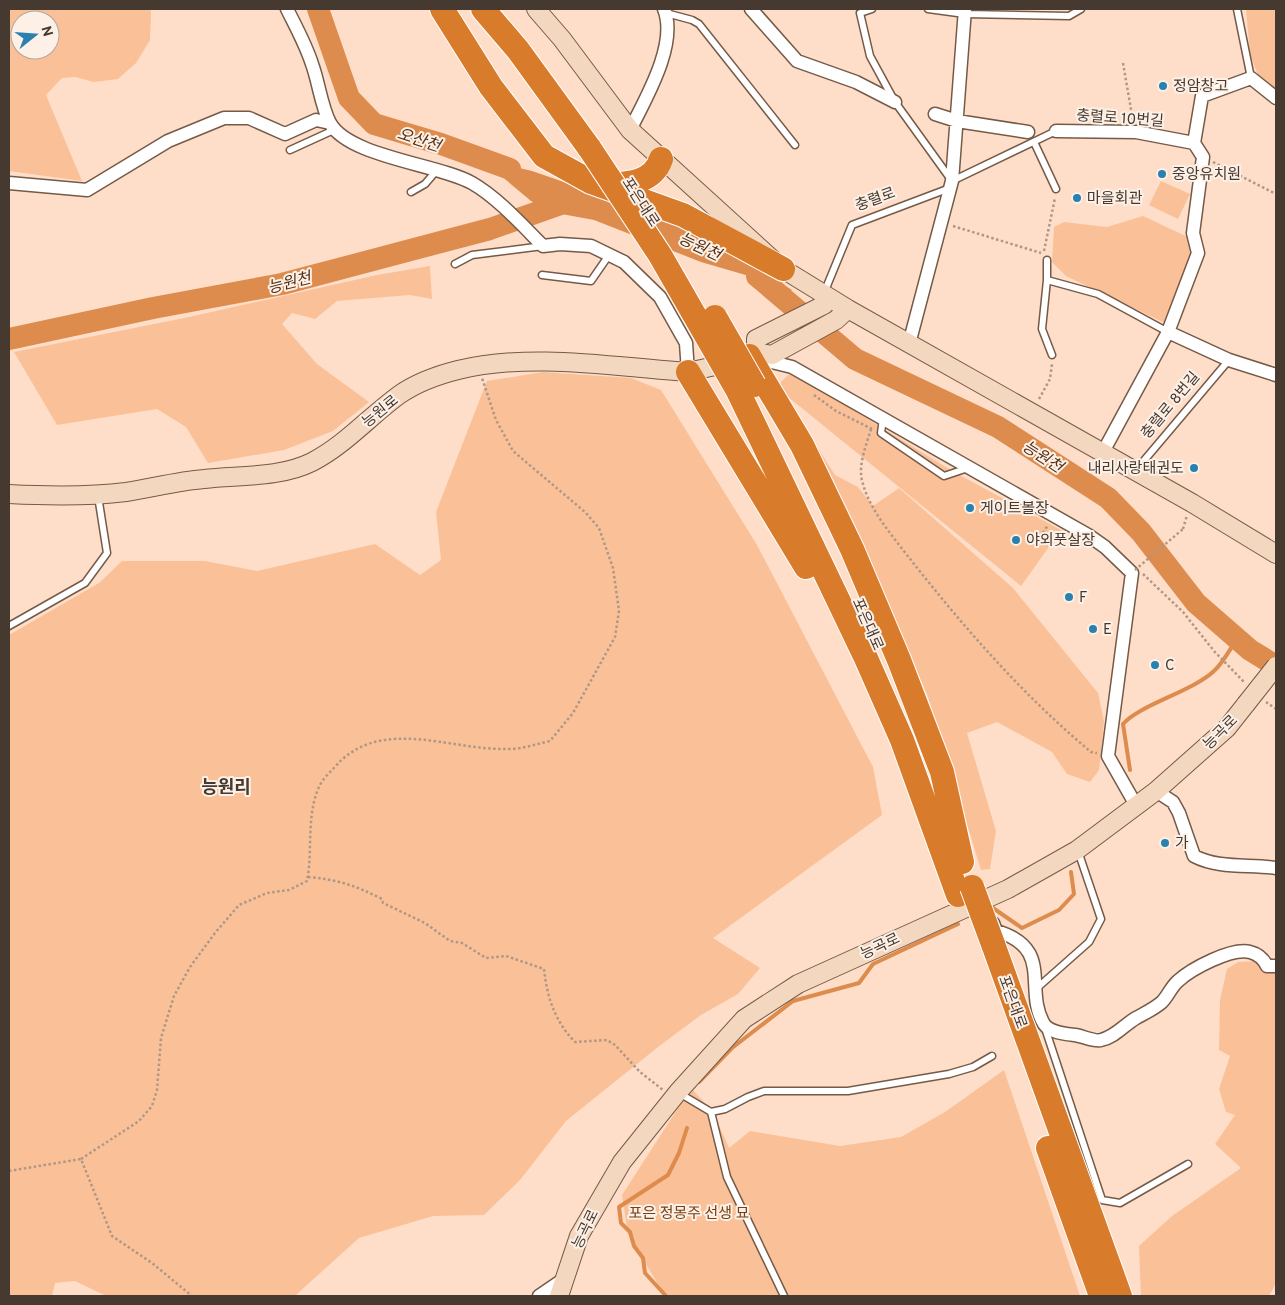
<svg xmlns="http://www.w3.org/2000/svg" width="1285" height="1305" font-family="Overpass,'Noto Sans KR',sans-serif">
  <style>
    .green { fill: #fac199; fill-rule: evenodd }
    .water { fill: #dd8c4e }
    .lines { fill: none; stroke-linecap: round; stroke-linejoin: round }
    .stream { stroke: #dd8c4e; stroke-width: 4 }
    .river { stroke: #dd8c4e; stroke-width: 22 }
    .lane-casing { stroke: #755a47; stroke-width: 9 }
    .street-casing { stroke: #755a47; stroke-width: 15 }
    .secondary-casing { stroke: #755a47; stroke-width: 20 }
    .highway-casing { stroke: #fff; stroke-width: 26 }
    .path { stroke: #af9786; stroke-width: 2.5; stroke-dasharray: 2.5 2.5; stroke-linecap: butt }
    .lane { stroke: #fff; stroke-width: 6 }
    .street { stroke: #fff; stroke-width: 12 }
    .secondary { stroke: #f3d7bf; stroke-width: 18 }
    .highway { stroke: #d87b2b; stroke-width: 24 }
    .secondary-bridge-casing { stroke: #755a47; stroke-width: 20; stroke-linecap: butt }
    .highway-bridge-casing { stroke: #fff; stroke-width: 26; stroke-linecap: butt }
    .path-bridge { stroke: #af9786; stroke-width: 2.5; stroke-dasharray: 2.5 2.5; stroke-linecap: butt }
    .secondary-bridge { stroke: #f3d7bf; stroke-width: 18 }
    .highway-bridge { stroke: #d87b2b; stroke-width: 24 }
    .poi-dot { fill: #2881af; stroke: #fdf0e7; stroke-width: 2 }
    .labels { text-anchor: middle; stroke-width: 4; stroke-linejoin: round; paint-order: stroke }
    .poi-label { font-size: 15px; fill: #463930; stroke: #fdf0e7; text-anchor: start }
    .street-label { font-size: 15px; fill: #463930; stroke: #fdf0e7 }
    .park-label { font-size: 15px; fill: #764113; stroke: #fdf0e7 }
    .water-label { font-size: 16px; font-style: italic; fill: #523016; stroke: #fdf0e7 }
    .quarter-label { font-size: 18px; font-weight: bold; fill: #463930; stroke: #fdf0e7 }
  </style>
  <rect width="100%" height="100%" fill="#fedec8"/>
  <path class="green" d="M9,9H150L151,12L150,40L136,63L118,79L94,82L75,77L62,78L46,95L82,181L9,171ZM20,20H50V50H20Z
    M1246,9H1276V90L1259,78L1250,54Z
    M1161,181L1190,194L1178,219L1149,205Z
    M1143,216L1192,239L1193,254L1165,323L1066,276L1052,262L1054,227L1064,222L1107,227Z
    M430,266L432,299L410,295L337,301L315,319L292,313L282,324L317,364L369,402L333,431L284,450L208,463L186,427L157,409L57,425L14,352L189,317L377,275Z
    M543,372L631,378L661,390L757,545L873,767L882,815L713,938L760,968L738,994L701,1015L658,1047L566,1121L520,1180L484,1215L433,1216L359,1238L297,1294V1296H106L75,1281L55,1283L52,1296H9V635L99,583L122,561H205L257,571L375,544L420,575L441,560L436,512L487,381Z
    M791,372L954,472L1061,530L1021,586L782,392L780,383Z
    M788,401L835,475L858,487L873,506L899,488L1013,588L1098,693L1104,721L1099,770L1090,782L1067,774L1052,752L997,722L967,733L996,831L990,869L981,870L928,697L851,521Z
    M1259,961L1276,970V1283L1269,1296H1141L1139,1246L1172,1216L1241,1168L1215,1144L1235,1115L1226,1112L1219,1089L1230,1056L1219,1050L1220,1000L1227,969L1238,962Z
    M1004,1070L1080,1296H662V1291L628,1234L622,1195L691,1088L713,1112L729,1148L750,1131L840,1146L901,1137L945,1112Z"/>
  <path class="water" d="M481,159L532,171L663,216L792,290L771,301L749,276L701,262L594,220L556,213L531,201Z"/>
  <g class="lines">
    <path class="stream" d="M1130,770L1123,724C1139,705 1193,691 1214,671C1223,663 1230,649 1237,639
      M993,908L1022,928L1059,910L1074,894L1071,872
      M699,1082L732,1048L793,1001L859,983L873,964L958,924
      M666,1296L645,1273L643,1258L634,1246L630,1232L621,1223L619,1207L668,1175L679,1153L687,1128"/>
    <path class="river" d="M318,9L349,98L374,124L441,144L510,169
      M757,276L855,359L998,427L1108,498L1141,532L1196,603L1250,650L1276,666
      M9,339L153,308L282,284L490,229L575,199"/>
    <defs>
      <path id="lane" d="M872,9L860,13L870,56L895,102L952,181L1056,131
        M928,9L965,14L1069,16L1081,9
        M1237,9L1251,78
        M666,13L692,20L699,24L795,145
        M1034,142L1056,189
        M290,150L336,129
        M411,192L425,184L437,170
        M1047,260V280L1098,294L1168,332
        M455,264L472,255L543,246
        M542,275L591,281L609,255
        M1047,280L1042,329L1052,355
        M824,293L852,225L950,188
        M883,418L881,433L944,476L968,468
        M1136,470L1229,360
        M9,626L85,583L107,553L98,496
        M1037,988L1089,942L1101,919L1078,851
        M1045,1028L1102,1200L1120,1203L1188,1164
        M679,1093L711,1112L727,1177L784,1296
        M711,1112L725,1109L748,1097L764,1091H848L949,1074L973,1067L992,1056"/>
      <path id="street" d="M287,9C296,27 306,45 312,64C319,83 321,106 330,123C349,157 438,164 472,183C498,198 522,225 543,246L560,244L591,246L624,262L660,297L686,343L688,372
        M751,9L797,61L856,82L895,102
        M935,114L957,121L1028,132
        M630,130C646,98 678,44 664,9
        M1056,131L1136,132L1194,143L1202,96L1251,78L1276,98
        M9,183L87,190L168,141L224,118H249L285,134L316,120L330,123
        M1168,332L1198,253L1193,233L1203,157L1194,143
        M909,344L952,181L965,9
        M760,359L792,367L1088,535L1105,547L1132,573L1108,756L1137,807
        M1103,452L1168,332L1229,360L1276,375
        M1156,791L1173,802L1179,813L1194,856C1219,869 1249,864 1276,868
        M993,923L996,931C1055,948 1023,989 1044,1024C1050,1033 1066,1034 1075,1035C1082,1036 1095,1042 1101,1040C1115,1037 1124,1025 1136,1018C1145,1013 1154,1009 1162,1002C1168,996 1171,987 1178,981C1191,969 1232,947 1250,952C1258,954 1264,960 1267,966H1276
        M539,1296L564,1279"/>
      <path id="secondary" d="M536,9L562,39L630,130L783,269L848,309L1192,503L1276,554
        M756,352V339L824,305V294
        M9,494C48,496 86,497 126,492C152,488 178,481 204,479C239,475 280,478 312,462C345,445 370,416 399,395C416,383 438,375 458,370C532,352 613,367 688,372L715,366L756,352L772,355L836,320L848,309
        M559,1296L579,1236L622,1162L678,1092L744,1019L798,984L1008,889L1077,850L1156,791L1227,728L1246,704"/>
      <path id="highway" d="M442,9L491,87L544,156L591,182L683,215L783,269
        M483,9L518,50L590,149
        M606,185C628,184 653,183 661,159
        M749,356L802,445L852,549L899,660L942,772L962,862
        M688,372L806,567
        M738,391L865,656L902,740L958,895
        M993,944L1120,1296
        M1048,1148L1101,1296"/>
    </defs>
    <use href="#lane" class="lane-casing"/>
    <use href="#street" class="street-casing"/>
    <use href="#secondary" class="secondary-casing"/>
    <use href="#highway" class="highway-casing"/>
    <path class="path" d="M1123,63L1133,121
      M1213,162L1276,194
      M953,226L1041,253
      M1044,251L1055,198
      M814,395L836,411L872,429
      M1039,399L1050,379L1052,364
      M871,429C866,446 857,467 863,484C871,513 896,540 914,564C968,632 1024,696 1091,752L1097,753
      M1183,529L1187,515
      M1043,533L1048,525
      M1143,574L1183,612L1214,651L1245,683
      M1266,702L1276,709
      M308,877C336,879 357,886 382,899L383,903L425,923L450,941L462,943L486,958L506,956L544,969C547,997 555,1022 575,1042L607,1040L615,1045L640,1072L663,1090
      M81,1159L139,1121L152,1106L157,1090L161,1038L174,996L190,967L215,933L239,905L267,893L289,890L307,881C313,851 306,815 319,787C322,780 328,774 333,769C379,714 449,751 509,749C523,749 536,744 550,741L573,713L615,637L619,611L613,568L599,528L585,512L513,451L496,420L482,378
      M9,1171L81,1159L112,1236L152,1263L192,1296"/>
    <use href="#lane" class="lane"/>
    <use href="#street" class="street"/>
    <use href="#secondary" class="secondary"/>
    <use href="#highway" class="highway"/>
    <defs>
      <path id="secondary-bridge" d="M1246,704L1276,666"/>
      <path id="highway-bridge" d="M590,149L660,255L738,391
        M715,317L754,385
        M972,887L993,944"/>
    </defs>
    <use href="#secondary-bridge" class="secondary-bridge-casing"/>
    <use href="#highway-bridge" class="highway-bridge-casing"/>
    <path class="path-bridge" d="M1135,570L1183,529"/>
    <use href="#secondary-bridge" class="secondary-bridge"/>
    <use href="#highway-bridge" class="highway-bridge"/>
  </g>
  <g class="poi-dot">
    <circle cx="1163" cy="86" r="5"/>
    <circle cx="1162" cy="174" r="5"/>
    <circle cx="1077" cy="198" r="5"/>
    <circle cx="1194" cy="468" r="5"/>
    <circle cx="970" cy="508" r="5"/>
    <circle cx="1016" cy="540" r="5"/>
    <circle cx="1069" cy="597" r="5"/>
    <circle cx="1093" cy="629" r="5"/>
    <circle cx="1155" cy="665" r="5"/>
    <circle cx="1165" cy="843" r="5"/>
  </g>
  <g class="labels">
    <g class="poi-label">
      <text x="1173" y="91">정암창고</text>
      <text x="1172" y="179">중앙유치원</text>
      <text x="1087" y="203">마을회관</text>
      <text x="1184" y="473" text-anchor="end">내리사랑태권도</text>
      <text x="980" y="513">게이트볼장</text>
      <text x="1026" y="545">야외풋살장</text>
      <text x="1079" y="602">F</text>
      <text x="1103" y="634">E</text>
      <text x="1165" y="670">C</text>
      <text x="1175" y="848">가</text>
    </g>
    <g class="street-label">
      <text transform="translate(1120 118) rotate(4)" y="5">충렬로 10번길</text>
      <text transform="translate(875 199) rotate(-20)" y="5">충렬로</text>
      <text transform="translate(641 202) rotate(57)" y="5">포은대로</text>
      <text transform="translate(1170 405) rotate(-50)" y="5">충렬로 8번길</text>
      <text transform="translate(380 411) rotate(-39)" y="5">능원로</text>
      <text transform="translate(868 624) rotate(66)" y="5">포은대로</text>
      <text transform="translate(1220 732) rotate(-45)" y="5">능곡로</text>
      <text transform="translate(880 946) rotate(-25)" y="5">능곡로</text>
      <text transform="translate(1013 1002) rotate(70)" y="5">포은대로</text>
      <text transform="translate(585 1229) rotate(-64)" y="5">능곡로</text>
    </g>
    <g class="park-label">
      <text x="689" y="1218">포은 정몽주 선생 묘</text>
    </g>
    <g class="water-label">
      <text transform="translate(419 139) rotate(18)" y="6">오산천</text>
      <text transform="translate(700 246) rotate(25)" y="6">능원천</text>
      <text transform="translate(289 282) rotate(-14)" y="6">능원천</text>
      <text transform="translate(1043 456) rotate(33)" y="6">능원천</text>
    </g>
    <g class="quarter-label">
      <text x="226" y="793">능원리</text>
    </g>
  </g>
  <rect width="1285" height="1305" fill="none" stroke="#463930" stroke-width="20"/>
  <g transform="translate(35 35) rotate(73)"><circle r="24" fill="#fdf0e7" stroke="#b4a79e"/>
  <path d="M0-4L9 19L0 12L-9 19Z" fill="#2881af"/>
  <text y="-8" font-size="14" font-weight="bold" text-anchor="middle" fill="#463930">N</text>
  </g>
</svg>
